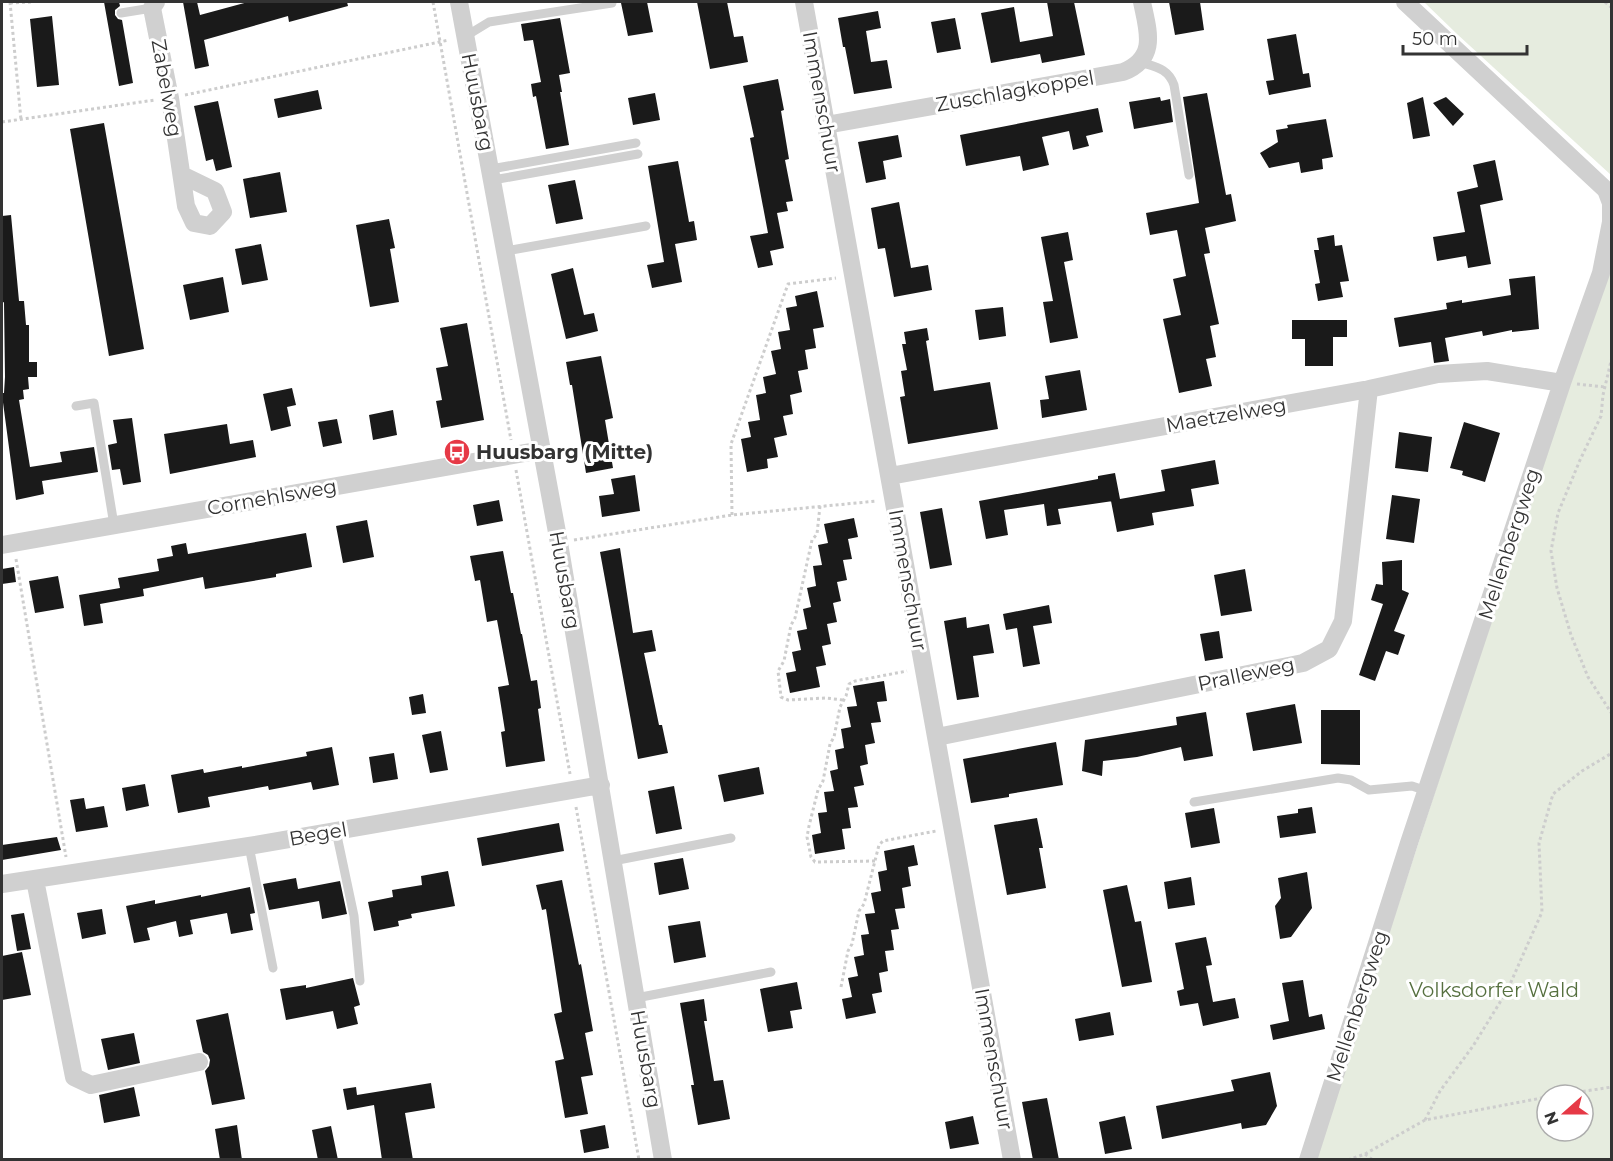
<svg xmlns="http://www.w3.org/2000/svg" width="1613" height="1161" font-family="Montserrat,sans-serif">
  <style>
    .green { fill: #e6ecdf; fill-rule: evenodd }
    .building { fill: #1a1a1a }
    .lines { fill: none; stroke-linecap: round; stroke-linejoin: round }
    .path { stroke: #cdcdcd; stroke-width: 3; stroke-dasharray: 3 3; stroke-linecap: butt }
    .service { stroke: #d0d0d0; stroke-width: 9 }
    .minor { stroke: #d0d0d0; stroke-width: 18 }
    .labels { text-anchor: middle; stroke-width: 6; stroke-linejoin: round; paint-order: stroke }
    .street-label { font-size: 20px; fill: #333; stroke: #fff }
    .poi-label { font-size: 20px; font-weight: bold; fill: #333; stroke: #fff; text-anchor: start }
    .park-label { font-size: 20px; fill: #56703f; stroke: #fff }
  </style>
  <rect width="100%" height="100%" fill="#fff"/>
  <path class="green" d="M1424,2H1611V175L1457,34Z
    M1611,258V1159L1315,1160L1564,397ZM1547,1095H1583V1131H1547Z"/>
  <path class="building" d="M104,2H119L120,6L115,10V15L118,19L122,20L133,83L119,86Z
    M183,2H197L200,15L248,2H347L348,6L289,22L288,16L204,40L209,66L195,69Z
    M628,2H647L653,32L628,36L621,3Z
    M697,2H727L734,37L743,36L748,62L710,69Z
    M1047,2H1074L1085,55L1042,63L1040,54L991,63L981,13L1014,7L1020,42L1053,36Z
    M1169,2H1200L1204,30L1175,35Z
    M878,11L881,28L866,31L871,62L887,60L892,88L854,94L845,47H843L838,18Z
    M52,16L59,85L37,87L30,19Z
    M560,18L570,73L559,75L562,92H560L569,145L546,149L536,96L533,97L531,84L541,82L533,40L524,41L521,24Z
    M955,18L961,49L937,53L931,22Z
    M1296,34L1303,74L1309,73L1311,87L1269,95L1266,81L1274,80L1267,39Z
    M778,79L784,110L781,111L789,159L785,160L793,201L786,202L788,211L777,213L784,248L770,251L773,265L758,268L750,236L768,233L750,138L754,137L743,86Z
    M318,90L322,109L278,118L274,99Z
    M655,93L660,120L633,125L628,98Z
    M1207,93L1226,195L1231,194L1236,221L1205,228L1210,253L1204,254L1219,324L1210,326L1216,357L1206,359L1212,386L1179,393L1163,319L1181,315L1173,279L1186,276L1177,230L1150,235L1146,213L1199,203L1183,97Z
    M1160,97L1161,101L1170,99L1173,122L1134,129L1129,102Z
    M1423,97L1430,136L1413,139L1407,103Z
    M1446,97L1464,114L1453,126L1433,103Z
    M218,101L232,167L216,171L213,159L206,161L194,106Z
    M1098,108L1103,132L1086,136L1089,146L1073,150L1069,131L1042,137L1049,165L1023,171L1020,156L966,166L960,135Z
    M1326,119L1333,157L1322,159L1323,169L1301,173L1299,162L1269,168L1260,153L1278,142L1276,130L1288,128L1287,125Z
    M104,123L144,349L109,356L70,129Z
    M898,135L902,157L883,161L886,179L866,183L858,142Z
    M1495,160L1503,200L1480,205L1491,264L1468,268L1466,256L1437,261L1433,237L1465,232L1457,192L1478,187L1473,165Z
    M678,161L689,222L694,221L697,240L675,244L682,282L652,288L647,265L664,262L648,166Z
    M280,172L287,212L250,218L243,179Z
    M575,180L583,219L556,224L548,185Z
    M899,202L911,268L928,265L932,290L894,297L885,248L878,249L871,208Z
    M11,215L19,301H24L26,325H29V362H37V377H28L29,389L23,390L24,399L19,400L30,467L62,462L60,452L94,447L98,472L42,481L44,494L16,500L2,395V393H4L5,377L4,302L2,303V216Z
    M389,219L395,248L390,249L399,302L370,307L356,225Z
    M1068,232L1073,260L1064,262L1078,338L1050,343L1043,302L1053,301L1041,237Z
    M1334,235L1335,246L1342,245L1349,281L1340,282L1343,297L1318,301L1315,284L1320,283L1314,250H1319L1317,238Z
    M261,244L268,280L242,285L235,249Z
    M573,268L584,315L594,313L598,331L566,339L551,274Z
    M1535,276L1539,329L1512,332V330L1483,336L1482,331L1445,338L1449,361L1434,363L1431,342L1399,347L1394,318L1447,309L1446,303L1462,300V303L1511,295L1509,279Z
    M223,277L229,312L190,320L183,285Z
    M817,291L824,327L813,329L816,348L805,350L808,369L798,371L802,392L790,395L793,414L783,416L787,435L774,438L778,457L767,459L768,468L747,472L741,439L751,437L748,422L760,420L756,395L766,393L763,377L776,374L771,351L781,349L778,332L790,330L786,308L797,306L795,296Z
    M1003,307L1006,336L979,340L975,310Z
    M1292,320H1347V337H1333V366H1305V339H1292Z
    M467,323L484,420L441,428L436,401L442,400L436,368L448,366L440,328Z
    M927,328L929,340L926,341L934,391L990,382L998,429L908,444L900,397L905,396L901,371L907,370L902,344H906L904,332Z
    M601,356L613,418L605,420L613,468L586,473L572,385H570L566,362Z
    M1080,370L1087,410L1042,418L1040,400L1049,399L1045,376Z
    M292,388L296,405L287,407L291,426L271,431L263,394Z
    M393,410L397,435L373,440L369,415Z
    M132,418L141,482L123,485L120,469L112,470L108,445L117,443L113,420Z
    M337,419L342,443L323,447L318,422Z
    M1464,422L1500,433L1485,482L1462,475L1463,471L1450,468Z
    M227,424L230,444L253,440L256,457L170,474L164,434Z
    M1399,432L1432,437L1428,472L1395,468Z
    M1215,460L1219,484L1191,489L1194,506L1152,513L1154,525L1117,532L1111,501H1113L1058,509L1061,524L1047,526L1044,504L1004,510L1008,535L986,539L979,501L1098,479V476L1115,473L1120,499L1165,491L1161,470Z
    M635,475L640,511L602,517L599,496L614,494L611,479Z
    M1392,495L1420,499L1414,543L1386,539Z
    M499,500L503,521L477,526L473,505Z
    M942,508L952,565L930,569L920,512Z
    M854,518L858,537L848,539L852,559L843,560L847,580L837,582L841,601L833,603L837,622L827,624L831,644L822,646L826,665L816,667L820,687L790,693L786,673L796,671L792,652L801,650L797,631L807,629L803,609L811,607L807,588L816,586L813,566L822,565L818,545L828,543L824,524Z
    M367,520L374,557L343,563L336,526Z
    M306,533L312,567L276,574V577L205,589L203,577L143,589L144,596L100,604L103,623L84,626L79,595L120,588L118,578L159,571L157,559L173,556L171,546L186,543L188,554Z
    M620,548L633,633L652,630L656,651L644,653L659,725H662L668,753L638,759L600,552Z
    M503,551L511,593H513L521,634H522L531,681L537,680L541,708L538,709L545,761L506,767L501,732L505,731L498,687L509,685L497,620L487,622L480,580L475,581L470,556Z
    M1402,560V590L1409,593L1394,631L1405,635L1398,655L1386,651L1375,681L1359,675L1383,604L1371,600L1376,584L1383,585L1382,562Z
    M14,567L16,582L2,584V569Z
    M1245,569L1252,611L1221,616L1214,575Z
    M58,576L64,608L35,613L29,581Z
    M1049,605L1052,623L1033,626L1040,664L1023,667L1017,628L1006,630L1003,614Z
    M966,617L967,628L989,624L994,653L973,656L979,697L957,700L944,621Z
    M1219,631L1223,658L1205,661L1200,634Z
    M884,681L887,701L877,702L881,722L871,723L875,743L865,745L868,764L860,766L864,785L854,787L858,807L848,808L851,828L842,829L845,849L815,854L812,835L821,833L818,813L827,812L824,792L834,791L830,771L838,769L835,750L844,748L841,729L851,727L847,707L857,706L853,686Z
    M423,694L426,713L412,715L409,697Z
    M1295,704L1302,743L1253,751L1246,713Z
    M1321,710H1360V765L1321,764Z
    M1206,712L1213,756L1184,761L1181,747L1137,757L1103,761L1102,776L1082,771L1085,740L1177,725L1176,717Z
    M441,731L448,770L430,773L422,735Z
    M1056,742L1063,785L1009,794V797L971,803L963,759Z
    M332,747L339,785L313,790L311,782L269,790L268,786L208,797L210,807L178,813L171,775L203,769L204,773L242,766V768L307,756L306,752Z
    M394,753L398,779L373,783L369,757Z
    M759,767L764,794L724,802L718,775Z
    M145,784L149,806L126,811L122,788Z
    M674,786L682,829L656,834L648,791Z
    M84,798L86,809L104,806L108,827L76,832L70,800Z
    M1312,807L1316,833L1280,838L1277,816L1298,813V809Z
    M1214,808L1220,843L1191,848L1185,813Z
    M1037,818L1043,848H1039L1046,888L1007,895L994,825Z
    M559,823L564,851L482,866L477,838Z
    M57,837L61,850L2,860V845Z
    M914,845L918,865L908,867L911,886L902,888L905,908L895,909L899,929L891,930L894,950L885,951L888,971L879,973L882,992L872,994L876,1013L846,1019L842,999L852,997L848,978L858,976L854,957L864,955L861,935L869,934L865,914L875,913L871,893L881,891L878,872L887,870L884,851Z
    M683,858L689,889L659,895L654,863Z
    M448,871L455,906L411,914L412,918L398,921L399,926L374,931L368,902L393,897L392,890L422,885L421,876Z
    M1307,872L1312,908L1291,937L1280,939L1275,906L1281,898L1278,878Z
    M1191,877L1195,905L1168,909L1164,882Z
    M296,878L298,889L340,881L347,914L322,919L319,901L269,910L263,884Z
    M562,880L579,965L581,964L593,1031L585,1033L593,1075L581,1077L588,1114L565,1118L555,1061L564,1059L554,1014L562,1012L546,909L542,910L536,885Z
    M1127,885L1135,922L1141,921L1152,982L1122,987L1103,890Z
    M250,887L255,913L250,914L253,930L231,934L227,913L190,920L193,934L179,937L176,921L147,928L150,940L134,943L126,906L155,900V904L201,895V897Z
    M102,909L106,934L82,939L77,913Z
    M24,913L31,949L17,951L11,915Z
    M700,921L706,957L674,963L668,926Z
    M1206,937L1212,965L1206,966L1213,1002L1235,998L1239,1018L1203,1026L1198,1003L1180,1006L1177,991L1184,989L1175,943Z
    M22,952L31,995L2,1000V956Z
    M353,978L360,1005L354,1007L358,1024L337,1029L333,1011L286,1020L280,989L306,985V988Z
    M1303,980L1309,1017L1322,1014L1325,1029L1273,1040L1270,1025L1289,1021L1282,983Z
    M797,982L802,1009L790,1011L793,1028L768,1032L760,989Z
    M704,999L707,1021H704L714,1081L723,1080L730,1119L698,1125L691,1085H694L680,1003Z
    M1110,1012L1114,1035L1079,1041L1075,1019Z
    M228,1013L245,1099L212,1105L205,1071L209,1066L210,1060L208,1055L203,1052L196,1020Z
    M134,1033L140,1063L108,1070L101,1039Z
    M1270,1072L1277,1106L1266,1125L1242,1129L1241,1123L1162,1139L1156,1106L1234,1091L1231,1080Z
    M431,1083L435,1108L405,1113L413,1160H382L374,1105L347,1110L343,1089L356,1087L357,1095Z
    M134,1087L140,1116L104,1123L99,1095Z
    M1047,1098L1059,1160H1033L1022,1102Z
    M973,1116L979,1144L950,1149L945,1122Z
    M1125,1116L1132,1149L1105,1154L1099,1122Z
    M237,1125L242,1160H220L215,1129Z
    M605,1125L609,1148L584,1153L580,1130Z
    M331,1126L338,1160H318L312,1130Z"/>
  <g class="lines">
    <path class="path" d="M10,2L21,120
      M433,2L511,440
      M1605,2L1612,8
      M10,3L31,2
      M185,95L449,40
      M2,122L155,100
      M1612,357L1603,395L1601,416L1580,460L1558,513L1551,551L1557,588L1571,635L1588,677L1612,714
      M1577,384L1605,387
      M516,470L570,774
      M820,506L817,534L812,540L795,618L791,625L784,661L778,671L781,697L788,700L826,698L843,700
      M732,515L731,444L788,284L836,278
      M574,540L732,515L877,501
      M16,559L66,857
      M576,807L639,1160
      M875,861L815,862L811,857L807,837L809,826L818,790L823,781L830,744L834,737L840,707L846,696L849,684L855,681L907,671
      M841,987L848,951L852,944L859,911L864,904L879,845L883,841L936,831
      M1559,1095L1612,1087
      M1425,1120L1440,1091L1473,1046L1507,991L1542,912L1539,843L1553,794L1582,771L1612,753
      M1365,1154L1373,1160
      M1348,1160L1365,1154L1425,1120L1547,1097"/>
    <path class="service" d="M121,13L152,8
      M466,36L489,22L612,3
      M1140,62C1155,67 1168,68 1174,85L1189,175
      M491,169L636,143
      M493,180L638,154
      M506,251L646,226
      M76,406L94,403L114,525
      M1194,802L1338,778L1351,780L1369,790L1412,786L1427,791
      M336,831L354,916L360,981
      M249,846L273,968
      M613,861L731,838
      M636,998L771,972"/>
    <path class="minor" d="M156,2L152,8L170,98L186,206L194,223L210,226L223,212L215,191L182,175
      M459,2L559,543L663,1160
      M804,2L1012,1160
      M826,125L1123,72C1158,58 1148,31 1142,2
      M890,476L1369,389L1438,374L1487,371L1562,383
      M2,545L542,450
      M937,737L1303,663L1329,649L1343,621L1369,389
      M35,880L74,1077L91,1085L199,1062
      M2,884L249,846L601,785
      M1308,1160L1409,843L1562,383L1601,273L1611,222V203L1606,190L1405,2"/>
  </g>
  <defs>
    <symbol id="bus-disc" viewBox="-11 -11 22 22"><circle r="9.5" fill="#e63946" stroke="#fff"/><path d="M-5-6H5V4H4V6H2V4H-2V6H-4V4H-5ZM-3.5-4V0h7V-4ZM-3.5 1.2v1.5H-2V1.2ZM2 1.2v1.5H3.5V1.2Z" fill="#fff"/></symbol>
  </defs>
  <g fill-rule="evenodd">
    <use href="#bus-disc" x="442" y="437" width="30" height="30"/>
  </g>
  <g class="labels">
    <g class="street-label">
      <text transform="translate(167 88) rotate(80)" y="7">Zabelweg</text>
      <text transform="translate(1015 91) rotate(-10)" y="7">Zuschlagkoppel</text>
      <text transform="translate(478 102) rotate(79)" y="7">Huusbarg</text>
      <text transform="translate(822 102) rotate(80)" y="7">Immenschuur</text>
      <text transform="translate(1226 415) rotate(-10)" y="7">Maetzelweg</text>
      <text transform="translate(272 497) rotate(-10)" y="7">Cornehlsweg</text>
      <text transform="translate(1509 544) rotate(-72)" y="7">Mellenbergweg</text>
      <text transform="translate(565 580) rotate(80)" y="7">Huusbarg</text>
      <text transform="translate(908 580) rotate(80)" y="7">Immenschuur</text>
      <text transform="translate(1246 674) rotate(-12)" y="7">Pralleweg</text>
      <text transform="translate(318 834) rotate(-10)" y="7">Begel</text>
      <text transform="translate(1357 1006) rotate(-72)" y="7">Mellenbergweg</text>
      <text transform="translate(646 1059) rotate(80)" y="7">Huusbarg</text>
      <text transform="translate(994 1059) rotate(80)" y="7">Immenschuur</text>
    </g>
    <g class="poi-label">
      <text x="476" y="459">Huusbarg (Mitte)</text>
    </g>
    <g class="park-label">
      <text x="1494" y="997">Volksdorfer Wald</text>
    </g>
  </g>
  <rect width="1613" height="1161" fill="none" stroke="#333333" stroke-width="6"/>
  <g transform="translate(1565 1113) rotate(249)"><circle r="28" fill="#ffffff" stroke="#adadad" stroke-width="1.5"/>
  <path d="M0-4.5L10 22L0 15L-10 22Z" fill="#e63946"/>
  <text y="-9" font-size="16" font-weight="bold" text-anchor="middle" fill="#333333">N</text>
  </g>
  <path d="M1403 45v9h124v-9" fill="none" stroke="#333333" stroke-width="3"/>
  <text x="1412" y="45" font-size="18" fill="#333333" stroke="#ffffff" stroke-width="4.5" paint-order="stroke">50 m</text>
</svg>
